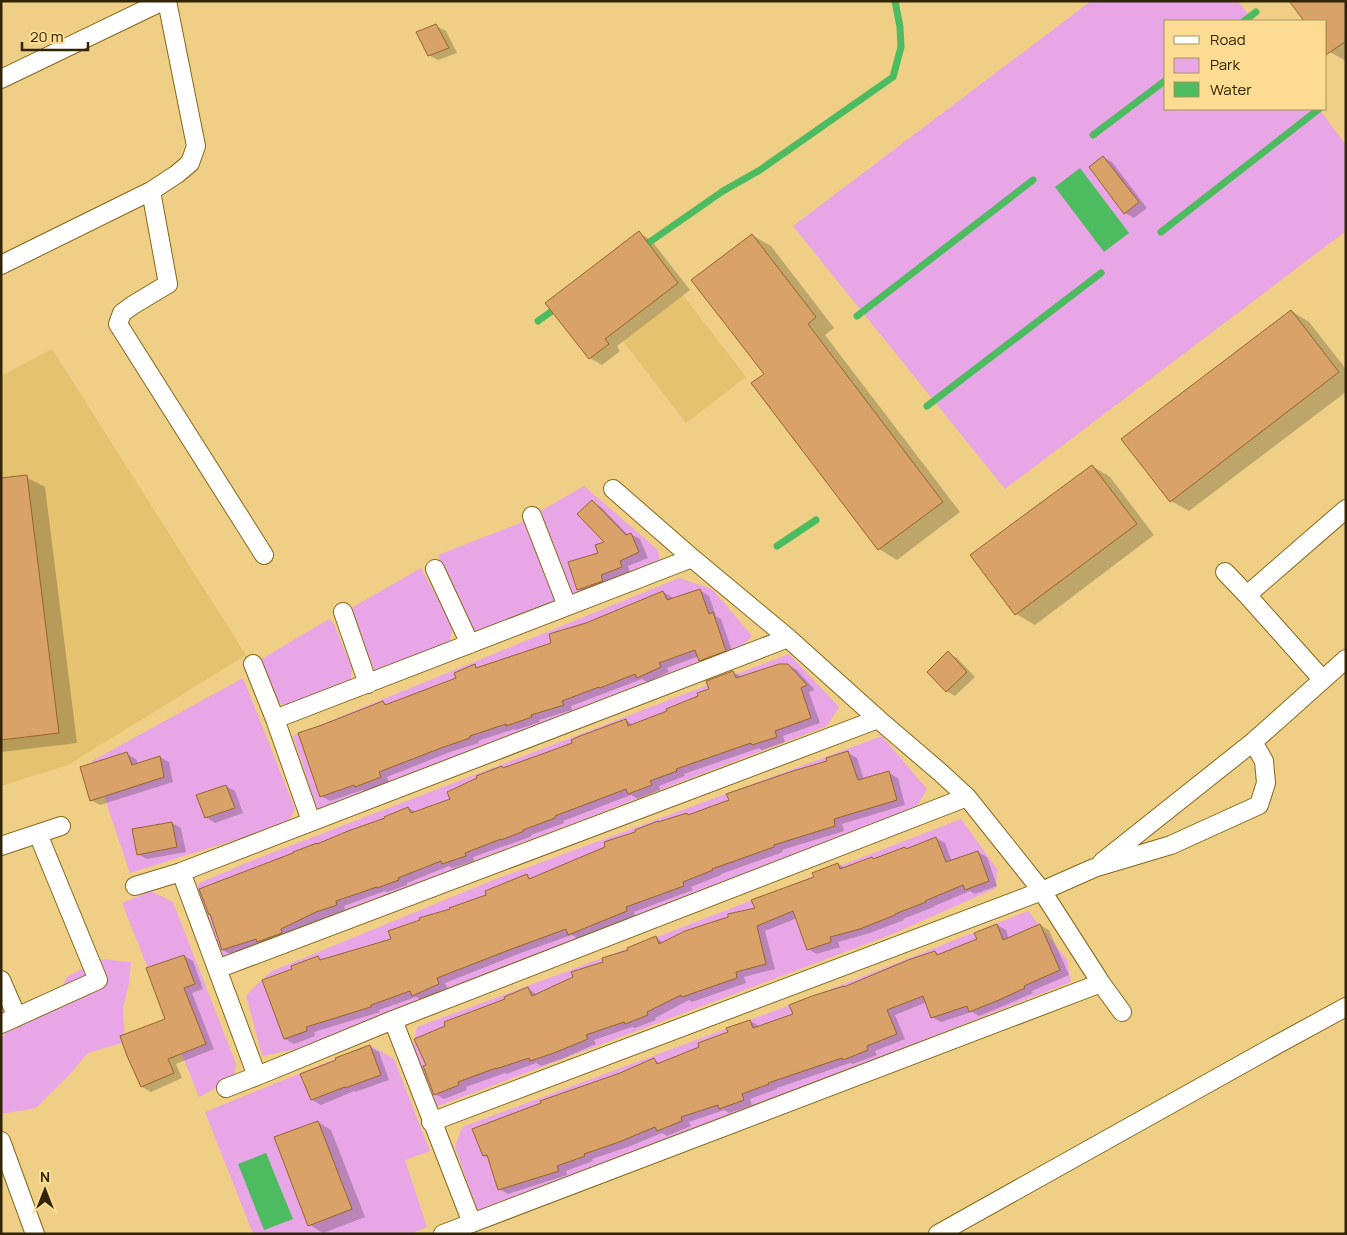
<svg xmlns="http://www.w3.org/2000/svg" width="1347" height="1235" font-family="Manrope,sans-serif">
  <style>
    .built { fill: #e4c270 }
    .green { fill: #e8a6e6 }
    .water { fill: #4dbc61 }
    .shadow { fill: #0003 }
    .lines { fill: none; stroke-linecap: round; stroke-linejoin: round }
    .stream { stroke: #4dbc61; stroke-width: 7 }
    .building { fill: #d8a268; stroke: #98652a }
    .street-casing { stroke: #85681a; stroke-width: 20 }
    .street { stroke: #fff; stroke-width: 18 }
  </style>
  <rect width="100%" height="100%" fill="#eecf85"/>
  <path class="built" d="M683,295L746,377L686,423L623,341Z
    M52,349L246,655L68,765L1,786V376Z"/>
  <path class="green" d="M1091,1H1238L1253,21H1166V109H1319L1346,145V231L1005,489L793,226Z
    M584,486L658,550L661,570L574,599L556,565L542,570L555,598L551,607L481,634L466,624L438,555L520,523Z
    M421,568L453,627L448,647L387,673L374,669L348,610Z
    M679,578L712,589L752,636L737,652L318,812L293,736Z
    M329,619L334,624L352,668L350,685L298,708L274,702L260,660Z
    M789,654L839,707L827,726L219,959L195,894L199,883L256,859Z
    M243,678L295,809L288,823L130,873L92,761Z
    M882,736L927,789L917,806L316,1045L262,1056L246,995L272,971L491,881Z
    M961,819L997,869L996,888L895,933L436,1107L412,1050L417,1027L608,956Z
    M151,891L173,902L236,1064L233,1079L199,1097L122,903Z
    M1028,911L1067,960L1071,982L518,1199L477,1210L455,1147L462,1127L798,1002Z
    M100,959L131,962L129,983L123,1008L125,1042L88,1053L70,1074L36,1108L1,1114V1037H3L23,1004L56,1001L67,977Z
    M370,1045L394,1059L430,1151L405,1160L427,1227L410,1234H253L205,1112Z"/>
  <path class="water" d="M1080,168L1129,233L1104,252L1055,187Z
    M266,1153L293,1219L264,1230L238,1164Z"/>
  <path class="shadow" d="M1290,1H1346V61L1330,52L1326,47V21H1306Z
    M436,26L446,31L457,53L438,60L429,55Z
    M1103,157L1112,162L1147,208L1134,218L1125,213Z
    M639,233L651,240L690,290L617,346L620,351L602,365L590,358Z
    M752,235L771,246L834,328L825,335L960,512L897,560L879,549Z
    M1291,311L1309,322L1346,369V392L1189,511L1171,501Z
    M1092,466L1110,477L1154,535L1035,625L1016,614Z
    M26,477L45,487L77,743L1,752V480Z
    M592,502L601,507L628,535L631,534L640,539L648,558L628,566L630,572L610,580L612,586L587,594L578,589L606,543Z
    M700,590L709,596L716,616L721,619L734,656L709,665L700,660L699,656L667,668L669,672L647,682L642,679L571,706L572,710L539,720L540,722L516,730L515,729L478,741L479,743L450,752L387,777L389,782L365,792L363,790L330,801L321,796L383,703L387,705L458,679L474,666L479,668L553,644L587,624L663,592L672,597L673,600Z
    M948,653L957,658L975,677L955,696L946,691Z
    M788,665L797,670L815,690L809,692L820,723L783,736L785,742L762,750L759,748L684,774L685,776L659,786L660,790L638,799L631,795L563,821L564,823L531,835L532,836L511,844H510L473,857L474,861L452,868L449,866L407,883V885L387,892L385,891L344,906L345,910L326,917L289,934L232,955L223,950L318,845L386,819L408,808L416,812L452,800L502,767L505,769L545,755L625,720L634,725L669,711L700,697L733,672L742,677Z
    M848,753L857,758L864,780L889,773L898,778L905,805L842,824L844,831L782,850L783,852L721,874V875L691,887L693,890L634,912L635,916L578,939L572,935L518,954L445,983L448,989L422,1000L416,997L379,1010L380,1012L314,1032L315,1036L294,1044L285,1039L294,970L318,958L323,960L392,940L451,909L488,896L527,876L532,879L687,814L690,815Z
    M127,754L136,759L138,764L160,757L169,762L173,782L100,805L91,800Z
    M226,786L235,791L243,813L215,823L206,817Z
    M172,823L181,828L186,852L147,859L138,854L133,830Z
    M936,838L945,843L952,862L978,852L987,857L997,886L975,894L970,891L934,906V907L903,919L904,920L870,933L838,942L840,947L817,954L808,949L797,918L765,931L775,969L744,977L746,983L692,1002L689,1000L655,1018L656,1020L635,1028L632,1027L594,1040L596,1044L564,1058L541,1066L536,1063L507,1074L505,1073L466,1087L467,1090L444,1099L435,1094L506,1000L528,988L537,995L630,951L655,937L664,943L756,909L815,878L838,864L845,868L872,858L875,860L907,850Z
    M997,925L1006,930L1009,939L1040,925L1049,930L1069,975L1032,991L1033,993L1008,1004L979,1016L972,1012L941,1022L932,1017L927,1002L895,1015L905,1039L875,1051L877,1055L853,1064L850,1063L777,1088V1089L750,1099L752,1105L729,1113L724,1110L689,1122L691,1126L667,1136L662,1133L628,1147L592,1159L593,1161L566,1171L567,1175L508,1194L499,1189L489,1158L484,1156L620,1074L654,1060L661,1064L701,1048L750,1021L759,1026L795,1015L845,988L935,952L940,955L978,940Z
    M184,956L193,961L203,989L192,993L214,1049L176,1064L182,1078L151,1092L142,1087L166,1020Z
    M370,1047L379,1052L389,1080L355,1092L354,1091L321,1105L312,1100Z
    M318,1122L331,1130L365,1217L323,1233L310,1225Z"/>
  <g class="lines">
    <path class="stream" d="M1244,21L1256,12
      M1093,135L1166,80
      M1161,232L1319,109
      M641,248L723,191L760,170L893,77L901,47L900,27L895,1
      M857,316L1033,180
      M538,321L559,306
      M927,406L1101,273
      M777,546L816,520"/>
  </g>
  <path class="building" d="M1289,1H1346V41L1326,55V21H1304Z
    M436,24L449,48L428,56L416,32Z
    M1103,156L1139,202L1124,214L1089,167Z
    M639,231L678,283L605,339L609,344L589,359L545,303Z
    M752,234L816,317L808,324L943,502L878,550L751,383L764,374L691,280Z
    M1291,310L1339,372L1170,502L1121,439Z
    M1092,465L1137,524L1015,615L970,555Z
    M27,475L59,733L1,740V478Z
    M592,500L626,535L631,533L639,552L620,561L622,567L601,575L603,581L577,590L568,562L598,553L595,545L604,542L577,514Z
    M700,589L709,614L713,612L726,651L699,661L695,650L659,663L661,667L637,678L635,674L600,688L599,687L562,701L564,705L531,715L532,717L506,726V724L470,736V738L441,748L379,772L381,777L355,787L354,785L320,797L298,733L322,725L383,701L385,705L456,678L454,673L475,664L476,668L551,643L549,634L586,623L663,591L667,600Z
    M948,651L967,672L946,692L927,672Z
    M779,664H788L807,685L801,688L811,718L775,731L777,737L752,745L751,743L676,769L677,771L650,781L652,785L628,794L626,789L555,816V818L523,830L524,831L501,840V839L465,853L466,856L442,864L441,861L398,878L399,880L377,888V887L336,901L337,905L316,912L281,929L282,933L257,942L256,939L222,950L210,914L209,915L199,889L293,853V852L317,843V844L348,831L385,818L384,817L408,807L411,813L450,799L447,792L477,778L476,776L502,766L503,768L545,753L572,743L571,740L580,736L626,719L628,726L667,711L666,709L698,696L697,693L709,689L706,681L733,671L736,678Z
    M848,751L858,780L889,771L897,800L834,819L835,826L774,845V847L712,869L713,870L683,882L684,886L626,907L627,911L568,935L566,929L509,950L437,978L439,984L412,996L410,991L371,1005V1007L306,1027L307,1031L284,1039L262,980L292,969L291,966L318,956L320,960L391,939L388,931L420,920L419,918L450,909L449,908L486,895L485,891L527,874L529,879L605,847L604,842L635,832V830L658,821V822L687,813L688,815L729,800L726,794L793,771L827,761L826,758Z
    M127,752L132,765L160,756L164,777L90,801L80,767Z
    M226,785L235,808L205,818L196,795Z
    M172,822L177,847L137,855L132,829Z
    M936,837L946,862L978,851L989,881L965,890L963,885L925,901L926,902L895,914V915L860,929L830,937L831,942L807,950L793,911L757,926L766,964L736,972L737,978L682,997L681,995L647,1012L648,1015L625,1024L624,1022L586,1035L588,1039L554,1053L530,1061L529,1058L496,1069V1068L458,1082L459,1085L434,1095L423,1066L426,1065L414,1039L445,1026L444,1022L505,999L504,997L528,987L532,996L573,977L571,972L603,962L602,958L628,950L627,948L656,936L659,944L685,931L728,917V914L755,908L751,900L814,877L812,873L838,863L840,869L872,857L873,859L905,847L906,849Z
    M997,924L1003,940L1040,924L1060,970L1024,986L1025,988L999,1000L969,1012L967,1006L931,1018L923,996L887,1010L897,1034L867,1046L868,1050L843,1060L842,1058L768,1083L769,1084L742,1094L744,1100L719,1109L718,1105L681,1117L682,1121L657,1131L655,1127L619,1142L584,1154L585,1156L557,1166L559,1171L498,1190L487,1155L483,1156L472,1129L541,1103L540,1101L620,1073L654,1058L657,1064L699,1047L698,1043L728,1032L726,1028L750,1020L753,1028L793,1014L789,1005L812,996L844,986V987L908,960L935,951L937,955L977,939L974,933Z
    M184,955L195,984L184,988L206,1044L168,1059L174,1073L141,1087L127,1056L120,1036L165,1019L146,968Z
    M370,1045L381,1075L345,1088V1087L311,1100L300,1074L336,1060L335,1058Z
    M318,1121L352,1209L308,1226L274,1137Z"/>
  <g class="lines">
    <defs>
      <path id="street" d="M1,79L163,1
        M151,191L168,284L133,305L122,313L118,324L264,555
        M1,265L151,191L177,174L190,163L196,146L167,1
        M613,489L692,558L788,638L878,719L941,773L967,797L1042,891L1101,983L1122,1012
        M532,516L567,606
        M435,569L470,644
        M1225,572L1247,595L1322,679
        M1247,595L1346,509
        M343,612L368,684
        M253,664L275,719L311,821
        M275,719L692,558
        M1,846L61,826
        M1102,862L1253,742L1346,659
        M181,872L257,1076
        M135,886L181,872L788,638
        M217,969L878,719
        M1,980L17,1017
        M393,1020L472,1223
        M1,1024L98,980L38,834
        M226,1088L257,1076L393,1020L967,797
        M431,1122L1042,891L1094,868L1171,845L1259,805L1266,783L1264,761L1253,742
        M1,1141L35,1234
        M443,1234L1101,983
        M938,1234L1278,1044L1346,1007"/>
    </defs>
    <use href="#street" class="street-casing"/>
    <use href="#street" class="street"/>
  </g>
  <rect width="1347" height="1235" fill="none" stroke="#312505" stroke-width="5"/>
  <rect x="1164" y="20" width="162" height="90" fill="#fbdc92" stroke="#aa935a"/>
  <rect x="1174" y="36" width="25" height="8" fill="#ffffff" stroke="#aa935a"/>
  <text x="1210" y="45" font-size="15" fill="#312505">Road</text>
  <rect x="1174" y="58" width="25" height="15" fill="#e8a6e6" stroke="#aa935a"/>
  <text x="1210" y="70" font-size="15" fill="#312505">Park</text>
  <rect x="1174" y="82" width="25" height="15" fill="#4dbc61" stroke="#aa935a"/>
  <text x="1210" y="95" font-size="15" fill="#312505">Water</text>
  <g transform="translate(45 1190)" stroke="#fbdc92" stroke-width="4" paint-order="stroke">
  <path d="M0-4L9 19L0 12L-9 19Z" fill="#312505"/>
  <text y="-8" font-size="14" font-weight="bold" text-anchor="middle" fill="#312505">N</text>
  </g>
  <path d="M22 42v8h66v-8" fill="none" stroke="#312505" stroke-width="2.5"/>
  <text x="30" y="42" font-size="15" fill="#312505" stroke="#fbdc92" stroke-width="4" paint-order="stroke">20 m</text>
</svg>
